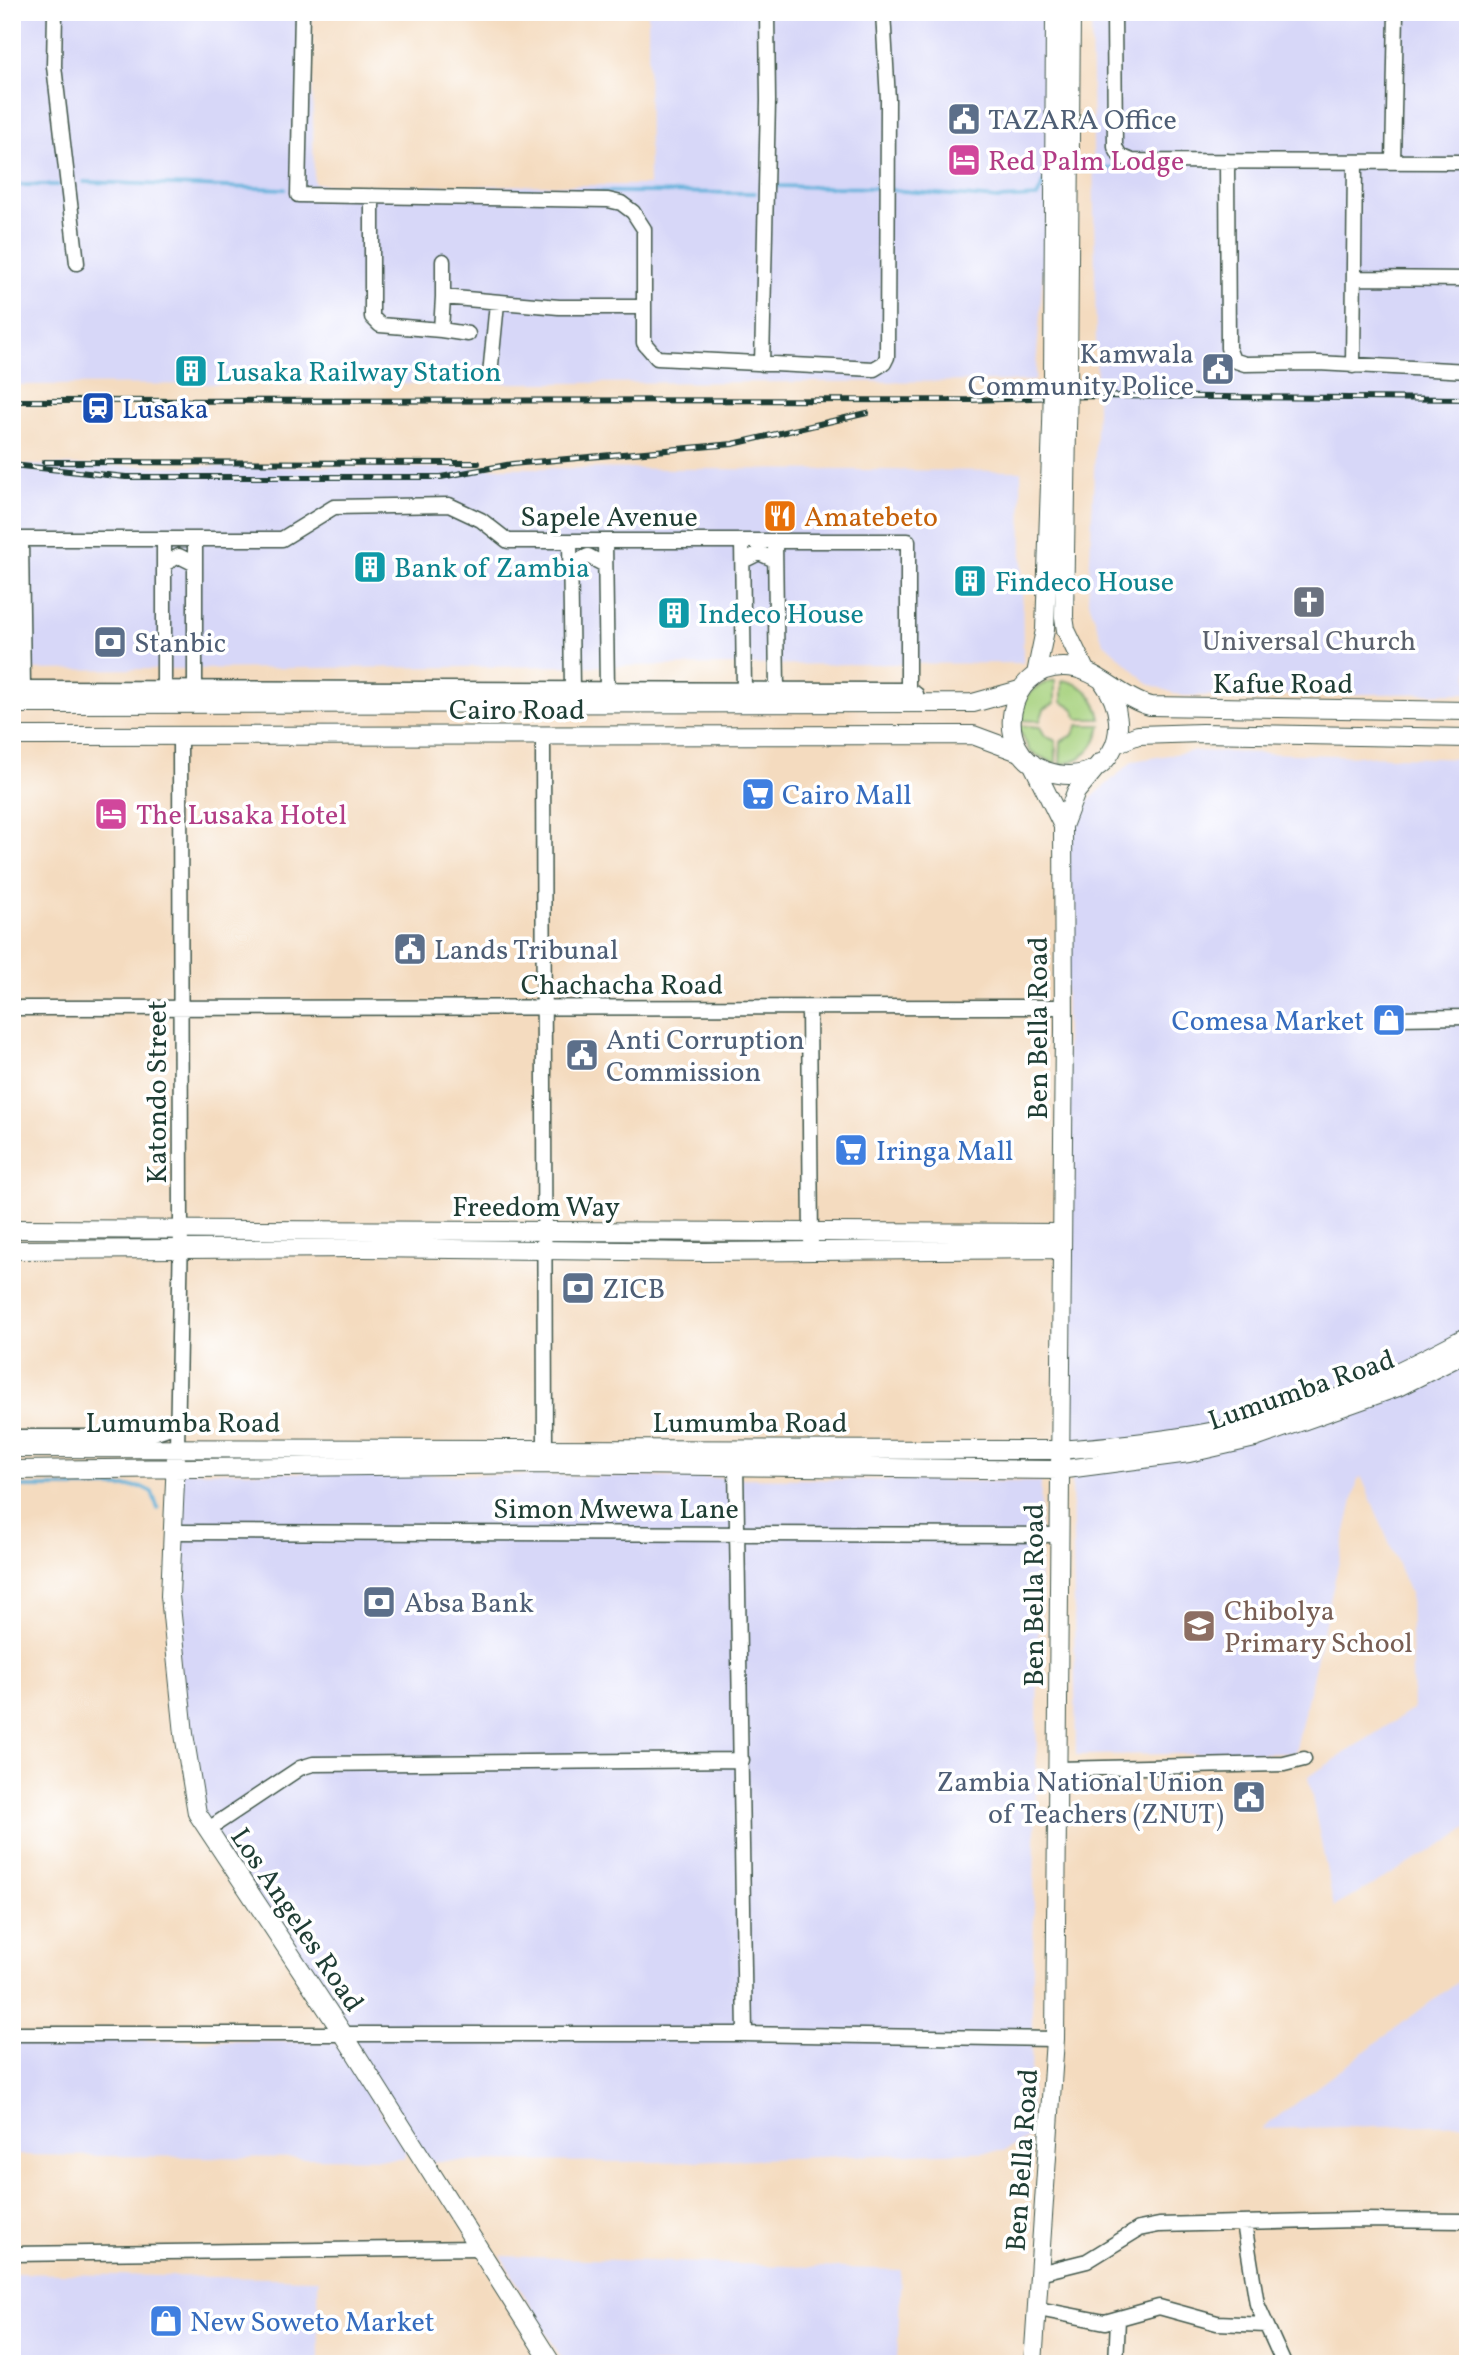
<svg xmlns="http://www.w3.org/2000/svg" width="1480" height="2376" font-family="Vollkorn,serif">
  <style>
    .built { fill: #d7d7f8 }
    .green { fill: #a7d27f; stroke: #63885a; stroke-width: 2 }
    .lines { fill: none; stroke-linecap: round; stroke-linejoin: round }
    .stream { stroke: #5db0d9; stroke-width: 3.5 }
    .minor-casing { stroke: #3f5549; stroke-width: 17 }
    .major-casing { stroke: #3f5549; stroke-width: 20 }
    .minor { stroke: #fff; stroke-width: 14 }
    .major { stroke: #fff; stroke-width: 18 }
    .rail-casing { stroke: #1f3d34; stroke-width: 6 }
    .rail { stroke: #fff; stroke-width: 3.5; stroke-dasharray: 10; stroke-linecap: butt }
    .major-bridge-casing { stroke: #3f5549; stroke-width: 20; stroke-linecap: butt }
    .major-bridge { stroke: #fff; stroke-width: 18 }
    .labels { text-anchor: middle; stroke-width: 7; stroke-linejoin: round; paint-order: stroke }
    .service-label { font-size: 28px; fill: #4e5e75; stroke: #fff; text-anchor: start }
    .hotel-label { font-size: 28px; fill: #b23c85; stroke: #fff; text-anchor: start }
    .culture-label { font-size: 28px; fill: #0d838f; stroke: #fff; text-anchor: start }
    .transit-label { font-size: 28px; fill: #164399; stroke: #fff; text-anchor: start }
    .street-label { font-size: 28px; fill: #1f3d34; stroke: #fff }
    .food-label { font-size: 28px; fill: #c56008; stroke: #fff; text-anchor: start }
    .worship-label { font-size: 28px; fill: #5b616d; stroke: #fff }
    .shop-label { font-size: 28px; fill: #366cbe; stroke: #fff; text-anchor: start }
    .education-label { font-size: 28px; fill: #785e54; stroke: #fff; text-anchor: start }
  </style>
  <rect width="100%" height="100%" fill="#fff"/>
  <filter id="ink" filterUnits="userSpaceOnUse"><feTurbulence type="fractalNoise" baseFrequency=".0143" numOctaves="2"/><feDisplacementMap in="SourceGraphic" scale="14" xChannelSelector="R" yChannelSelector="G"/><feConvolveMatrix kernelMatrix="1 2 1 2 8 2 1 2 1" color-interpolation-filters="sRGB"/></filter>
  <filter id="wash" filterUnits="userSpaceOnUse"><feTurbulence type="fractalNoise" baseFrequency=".00686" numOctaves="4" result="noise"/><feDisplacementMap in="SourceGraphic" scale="28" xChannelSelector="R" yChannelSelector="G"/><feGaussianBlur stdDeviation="1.57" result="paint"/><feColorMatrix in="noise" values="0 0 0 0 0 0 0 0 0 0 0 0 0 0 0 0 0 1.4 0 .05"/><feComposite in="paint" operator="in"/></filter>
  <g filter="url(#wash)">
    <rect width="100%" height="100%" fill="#f4dbbf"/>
    <path class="built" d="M12,12H311L314,183L335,186L649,185L648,12H1062L1035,381L12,385Z
      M1091,12H1468V693L1182,696L1149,684L1103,642L1088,599L1097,409Z
      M12,465L1021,471L1023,663L12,670Z
      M1193,751L1468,759V1827L1449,1841L1334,1907L1308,1777L1413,1709L1410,1593L1362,1478L1358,1479L1295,1753L1076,1755L1063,823L1133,761Z
      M177,1471L1041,1482L1030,2137L1003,2151L662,2162L424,2161L197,1810L171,1603Z
      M1468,1974V2124L1261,2129Z
      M12,2039L334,2042L406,2150L404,2159L12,2155Z
      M501,2256L901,2270L897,2364H565Z
      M12,2273L318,2279L319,2364H12Z"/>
    <path class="green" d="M1055,680V703L1044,709L1040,721L1017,720C1022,699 1032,685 1055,680Z
      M1062,680C1084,683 1097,698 1101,719H1078L1073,708L1062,702Z
      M1017,725L1040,727L1045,736L1056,741V764L1030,752Z
      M1078,725H1101C1097,747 1082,762 1060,764L1061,741L1072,736Z"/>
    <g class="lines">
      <path class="stream" d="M1081,171L1127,166
        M84,182L285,189
        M12,185H58
        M771,186L882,188
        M891,190L998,199L1037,197L1046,178
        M494,191L755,193
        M12,1487H142L152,1492L158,1509"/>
    </g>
  </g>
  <g filter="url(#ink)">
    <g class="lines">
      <defs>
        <path id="minor" d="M55,12L54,66L77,263
          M302,12L298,195L608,200L621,203L633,212L644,229V343L657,358L874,369L884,363L887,357L888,100L883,12
          M1114,12L1115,147L1120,156L1132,161L1468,162
          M1227,161L1228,348L1233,360L1245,364L1318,363L1468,371
          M1393,162L1396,12
          M372,196V317L380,325L441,330L443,297L559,307H644
          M443,261V297
          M1354,278L1468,279
          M441,330L468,334
          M762,364L768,101L767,12
          M1353,366L1355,162
          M490,375L497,303
          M12,539H282L334,507L449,505L481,520L508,541H908V690
          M21,539L23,688
          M164,539V689
          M195,539V689
          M570,541L572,689
          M605,541L607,689
          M742,541L744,690
          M775,541L777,690
          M743,561L759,553L775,560
          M164,564L179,556L195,564
          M571,564L588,556L605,565
          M12,688L908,690L916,694
          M543,736L545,1449
          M12,1008L1064,1007
          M809,1008L811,1241
          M1395,1018L1468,1017
          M12,1437H142L177,1425
          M177,1448L181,1229L180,736
          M736,1465L745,2034
          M173,1532L1060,1535
          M1058,1769L1284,1764L1304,1759
          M207,1830L300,1768L313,1764L742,1760
          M12,2034H745L1055,2039
          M1244,2223L1257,2304L1284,2364
          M12,2254L479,2248
          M1039,2273L1087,2261L1139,2229L1159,2225L1355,2220L1468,2221
          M1038,2309L1105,2322L1159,2307L1217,2323L1266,2325
          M1116,2364L1118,2319"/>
        <path id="major" d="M1053,383L1055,12
          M1068,383L1071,12
          M1067,428L1064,617L1066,630L1085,670
          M1036,674L1045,630L1052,425
          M1103,682C1139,731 1107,791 1046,771C991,752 1006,666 1064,667C1097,667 1119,698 1150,706L1468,711
          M12,704L973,703L1020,690
          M12,736L973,735L1019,752
          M1115,744L1138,735L1202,733L1468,738
          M1032,763L1063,826
          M12,1229L1060,1233
          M12,1250L364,1248L704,1252L1060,1249
          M12,1448L1059,1450C1154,1443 1248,1431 1337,1398C1382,1381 1425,1359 1468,1336
          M176,1459L170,1596L184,1734L197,1813L344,2035L552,2364
          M12,1470L548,1464L1059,1470L1189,1453L1255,1438L1398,1387L1468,1352
          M1033,2364L1055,2039L1064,1029L1063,826L1076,792L1100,763"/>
      </defs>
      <use href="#minor" class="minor-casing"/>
      <use href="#major" class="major-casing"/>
      <use href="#minor" class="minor"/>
      <use href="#major" class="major"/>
      <defs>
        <path id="rail" d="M12,401L970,400L1094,396L1468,399
          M44,462L478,463
          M12,465L126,477H441L512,464L733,444L867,413"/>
      </defs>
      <use href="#rail" class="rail-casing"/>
      <use href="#rail" class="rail"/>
      <defs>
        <path id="major-bridge" d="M1052,425L1053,383
          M1067,428L1068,383"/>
      </defs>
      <use href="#major-bridge" class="major-bridge-casing"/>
      <use href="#major-bridge" class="major-bridge"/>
    </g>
  </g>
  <defs>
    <symbol id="civic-square" viewBox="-11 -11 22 22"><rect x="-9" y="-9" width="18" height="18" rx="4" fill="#5c6f8a" stroke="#fff"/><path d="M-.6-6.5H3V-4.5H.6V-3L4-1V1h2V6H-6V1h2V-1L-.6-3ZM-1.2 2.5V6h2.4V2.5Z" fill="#fff"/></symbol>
    <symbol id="hotel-square" viewBox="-11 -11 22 22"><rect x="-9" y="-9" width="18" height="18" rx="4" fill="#d1479c" stroke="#fff"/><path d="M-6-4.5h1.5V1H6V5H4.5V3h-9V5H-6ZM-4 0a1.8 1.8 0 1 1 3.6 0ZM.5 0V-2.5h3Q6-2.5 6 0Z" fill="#fff"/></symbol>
    <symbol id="building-square" viewBox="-11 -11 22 22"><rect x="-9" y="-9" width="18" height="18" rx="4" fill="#0f9aa8" stroke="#fff"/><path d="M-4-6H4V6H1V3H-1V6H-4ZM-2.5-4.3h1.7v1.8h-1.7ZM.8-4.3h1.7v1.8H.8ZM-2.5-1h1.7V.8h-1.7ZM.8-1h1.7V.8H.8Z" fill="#fff"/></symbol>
    <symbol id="station-square" viewBox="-11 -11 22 22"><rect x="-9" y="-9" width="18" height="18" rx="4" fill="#1a4fb4" stroke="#fff"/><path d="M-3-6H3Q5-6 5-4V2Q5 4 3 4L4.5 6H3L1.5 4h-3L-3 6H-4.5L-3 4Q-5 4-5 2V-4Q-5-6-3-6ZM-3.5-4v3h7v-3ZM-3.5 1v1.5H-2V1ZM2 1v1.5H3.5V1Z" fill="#fff"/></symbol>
    <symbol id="restaurant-square" viewBox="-11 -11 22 22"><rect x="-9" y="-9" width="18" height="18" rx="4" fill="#e8710a" stroke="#fff"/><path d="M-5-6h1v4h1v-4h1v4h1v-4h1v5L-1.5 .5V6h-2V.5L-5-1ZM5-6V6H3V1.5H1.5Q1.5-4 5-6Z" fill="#fff"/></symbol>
    <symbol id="church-square" viewBox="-11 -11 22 22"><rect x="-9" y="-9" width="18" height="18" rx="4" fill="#6b7280" stroke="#fff"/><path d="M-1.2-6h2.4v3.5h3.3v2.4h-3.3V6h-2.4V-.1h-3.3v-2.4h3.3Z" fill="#fff"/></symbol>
    <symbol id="bank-square" viewBox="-11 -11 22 22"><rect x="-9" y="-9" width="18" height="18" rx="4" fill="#5c6f8a" stroke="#fff"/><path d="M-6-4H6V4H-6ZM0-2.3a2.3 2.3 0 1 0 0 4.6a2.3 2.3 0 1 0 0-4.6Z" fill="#fff"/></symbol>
    <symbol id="supermarket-square" viewBox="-11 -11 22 22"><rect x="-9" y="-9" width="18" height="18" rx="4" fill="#3f7fe0" stroke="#fff"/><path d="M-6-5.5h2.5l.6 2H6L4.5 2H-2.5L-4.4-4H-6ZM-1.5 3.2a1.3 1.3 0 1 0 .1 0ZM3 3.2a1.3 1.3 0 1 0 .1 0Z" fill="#fff"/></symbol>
    <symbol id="shop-square" viewBox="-11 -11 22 22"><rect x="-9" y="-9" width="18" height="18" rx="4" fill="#3f7fe0" stroke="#fff"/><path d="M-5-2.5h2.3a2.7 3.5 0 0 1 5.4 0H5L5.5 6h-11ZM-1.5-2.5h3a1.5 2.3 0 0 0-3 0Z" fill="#fff"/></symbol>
    <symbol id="school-square" viewBox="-11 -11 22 22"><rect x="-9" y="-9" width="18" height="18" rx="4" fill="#8d6e63" stroke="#fff"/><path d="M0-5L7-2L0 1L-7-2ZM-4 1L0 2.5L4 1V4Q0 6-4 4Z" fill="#fff"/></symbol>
  </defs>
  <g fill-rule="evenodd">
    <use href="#civic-square" x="945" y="100" width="38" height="38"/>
    <use href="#hotel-square" x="945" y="141" width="38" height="38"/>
    <use href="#civic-square" x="1199" y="350" width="38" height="38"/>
    <use href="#building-square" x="172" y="352" width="38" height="38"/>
    <use href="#station-square" x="79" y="389" width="38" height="38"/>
    <use href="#restaurant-square" x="761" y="497" width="38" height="38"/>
    <use href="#building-square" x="351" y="548" width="38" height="38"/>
    <use href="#building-square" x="951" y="562" width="38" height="38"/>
    <use href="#church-square" x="1290" y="583" width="38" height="38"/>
    <use href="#building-square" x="655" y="594" width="38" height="38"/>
    <use href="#bank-square" x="91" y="623" width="38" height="38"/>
    <use href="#supermarket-square" x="739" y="775" width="38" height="38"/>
    <use href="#hotel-square" x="92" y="795" width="38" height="38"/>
    <use href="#civic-square" x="391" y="930" width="38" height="38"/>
    <use href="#shop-square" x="1370" y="1001" width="38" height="38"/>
    <use href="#civic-square" x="563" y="1036" width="38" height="38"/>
    <use href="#supermarket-square" x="832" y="1131" width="38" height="38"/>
    <use href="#bank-square" x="559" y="1269" width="38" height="38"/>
    <use href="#bank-square" x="360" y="1583" width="38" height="38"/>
    <use href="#school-square" x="1180" y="1607" width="38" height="38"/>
    <use href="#civic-square" x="1230" y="1778" width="38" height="38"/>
    <use href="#shop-square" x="147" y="2302" width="38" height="38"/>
  </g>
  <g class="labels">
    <g class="service-label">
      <text x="988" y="129">TAZARA Office</text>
      <text x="1194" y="363" text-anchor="end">Kamwala<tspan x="1194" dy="32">Community Police</tspan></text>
      <text x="134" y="652">Stanbic</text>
      <text x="434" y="959">Lands Tribunal</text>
      <text x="606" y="1049">Anti Corruption<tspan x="606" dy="32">Commission</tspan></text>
      <text x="602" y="1298">ZICB</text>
      <text x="404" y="1612">Absa Bank</text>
      <text x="1224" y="1791" text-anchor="end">Zambia National Union<tspan x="1224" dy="32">of Teachers (ZNUT)</tspan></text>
    </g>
    <g class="hotel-label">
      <text x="988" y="170">Red Palm Lodge</text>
      <text x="136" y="824">The Lusaka Hotel</text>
    </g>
    <g class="culture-label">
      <text x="216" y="381">Lusaka Railway Station</text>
      <text x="394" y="577">Bank of Zambia</text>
      <text x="995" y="591">Findeco House</text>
      <text x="698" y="623">Indeco House</text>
    </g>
    <g class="transit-label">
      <text x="122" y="418">Lusaka</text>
    </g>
    <g class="street-label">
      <text x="609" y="526">Sapele Avenue</text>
      <text x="1283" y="693">Kafue Road</text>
      <text x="517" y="719">Cairo Road</text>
      <text x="622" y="994">Chachacha Road</text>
      <text transform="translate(1037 1028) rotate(-90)" y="10">Ben Bella Road</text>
      <text transform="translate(156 1092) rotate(-90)" y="10">Katondo Street</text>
      <text x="536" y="1216">Freedom Way</text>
      <text transform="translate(1301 1389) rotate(-19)" y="10">Lumumba Road</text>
      <text x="183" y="1432">Lumumba Road</text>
      <text x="750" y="1432">Lumumba Road</text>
      <text x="616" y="1518">Simon Mwewa Lane</text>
      <text transform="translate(1033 1595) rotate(-90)" y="10">Ben Bella Road</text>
      <text transform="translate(298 1919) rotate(56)" y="10">Los Angeles Road</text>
      <text transform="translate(1021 2160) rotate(-86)" y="10">Ben Bella Road</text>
    </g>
    <g class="food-label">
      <text x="804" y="526">Amatebeto</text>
    </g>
    <g class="worship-label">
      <text x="1309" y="650">Universal Church</text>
    </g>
    <g class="shop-label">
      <text x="782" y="804">Cairo Mall</text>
      <text x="1364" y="1030" text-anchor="end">Comesa Market</text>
      <text x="876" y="1160">Iringa Mall</text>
      <text x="190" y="2331">New Soweto Market</text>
    </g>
    <g class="education-label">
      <text x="1224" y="1620">Chibolya<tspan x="1224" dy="32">Primary School</tspan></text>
    </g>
  </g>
  <rect width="1480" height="2376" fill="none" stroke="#fff" stroke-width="42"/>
</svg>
